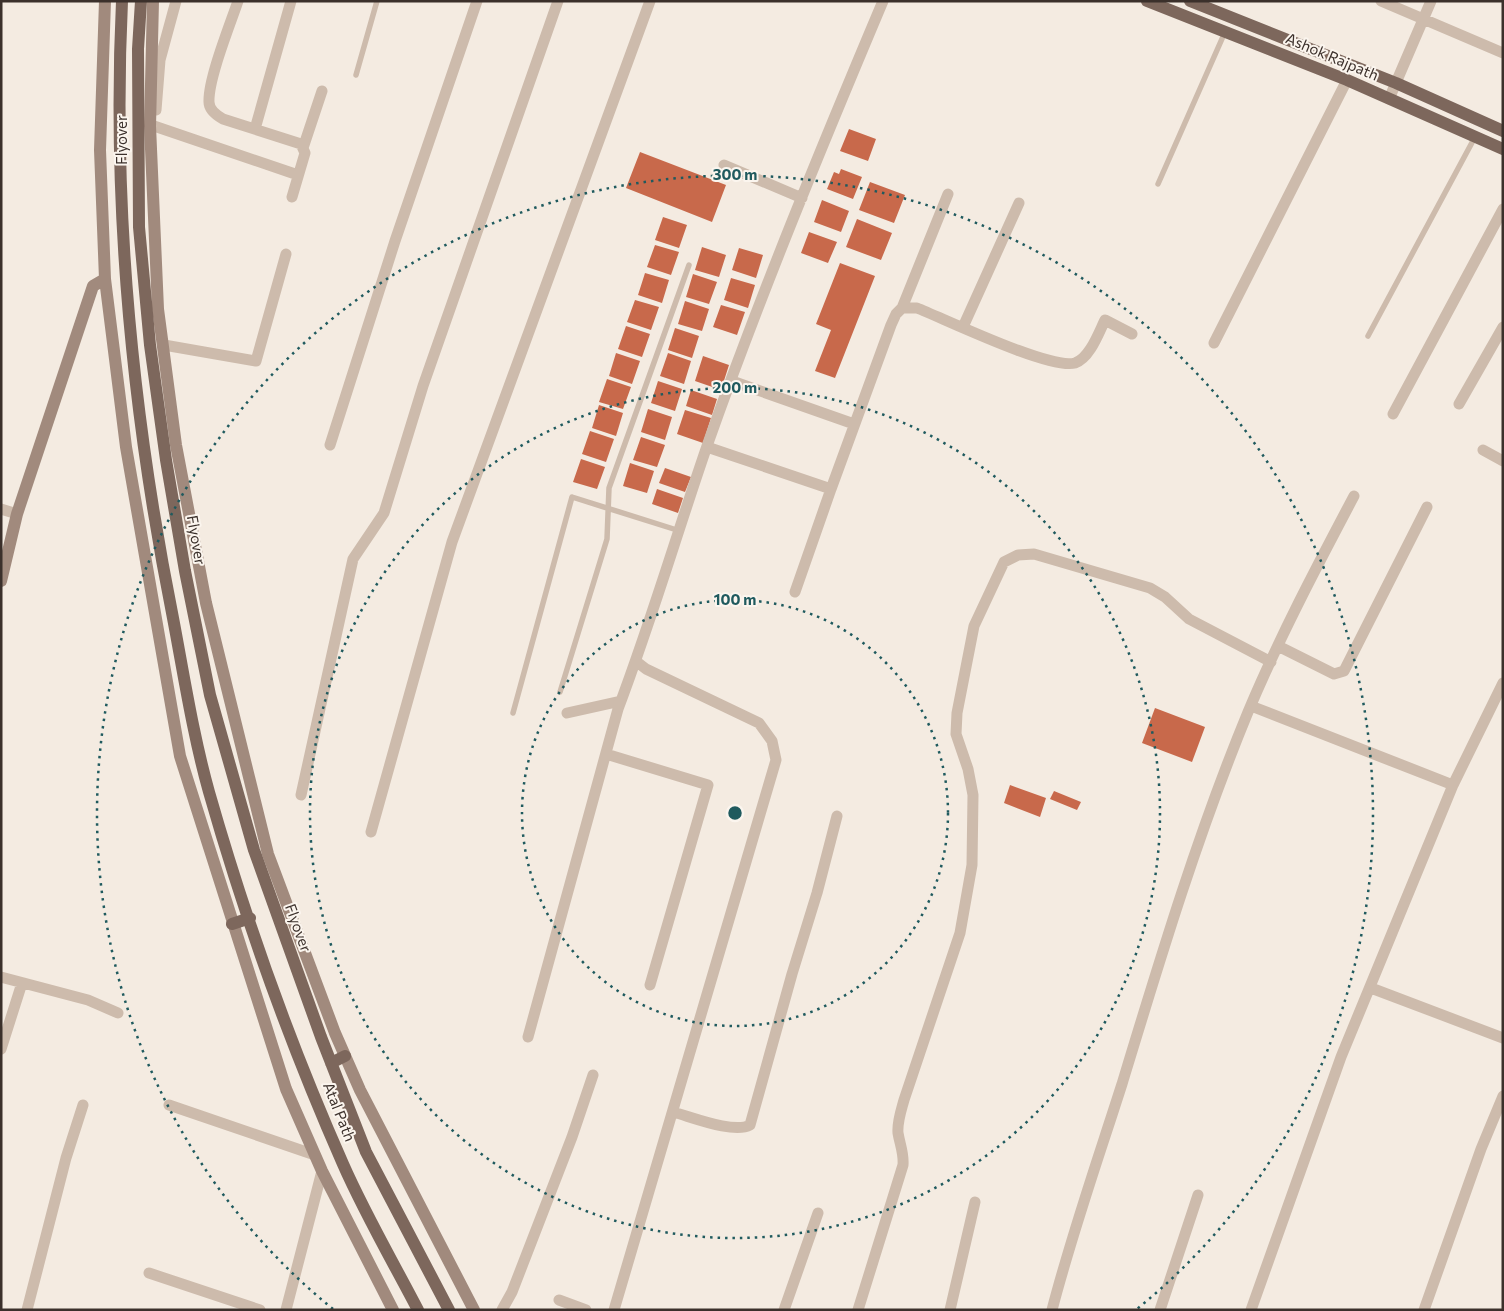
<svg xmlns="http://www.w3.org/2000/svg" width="1504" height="1311" font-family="Commissioner,sans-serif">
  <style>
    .building { fill: #c8694b }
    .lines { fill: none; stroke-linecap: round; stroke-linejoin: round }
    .lane { stroke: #cdbbac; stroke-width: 5.5 }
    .street { stroke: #cdbbac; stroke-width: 11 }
    .secondary { stroke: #a18a7d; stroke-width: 12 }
    .primary { stroke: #7d675c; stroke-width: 12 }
    .ring { fill: none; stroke: #1f5a5e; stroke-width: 2.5; stroke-dasharray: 2.5 5 }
    .labels { text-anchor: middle; stroke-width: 4; stroke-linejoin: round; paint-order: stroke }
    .street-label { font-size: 15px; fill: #3b302b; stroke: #fbf5ee }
    .centre { fill: #1f5a5e; stroke: #fbf5ee; stroke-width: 2.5 }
    .ring-label { font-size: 15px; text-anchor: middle; font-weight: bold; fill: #1f5a5e; stroke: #fbf5ee; stroke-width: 4; stroke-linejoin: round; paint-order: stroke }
  </style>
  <rect width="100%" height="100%" fill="#f4ebe1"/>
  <path class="building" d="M849,129L876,139L868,161L840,151Z
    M640,152L726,185L712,222L626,188Z
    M841,169L862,177L853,199L827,189L834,172L839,174Z
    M870,182L905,195L894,223L859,210Z
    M822,200L849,211L841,232L814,222Z
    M663,217L687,225L679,248L655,240Z
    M857,219L892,233L881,260L846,247Z
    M809,232L837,242L828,263L801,253Z
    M655,245L679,252L671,275L647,267Z
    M702,247L726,255L719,277L695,270Z
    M739,248L763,255L756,278L732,270Z
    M840,263L875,276L835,378L815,371L831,330L816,324Z
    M645,273L669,280L662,303L638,295Z
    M693,274L717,282L709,304L686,297Z
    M731,278L755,285L748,308L724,300Z
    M635,300L659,307L651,330L627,322Z
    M685,301L709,309L702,331L678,324Z
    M721,305L745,312L737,335L713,327Z
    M626,326L650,334L642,357L618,349Z
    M675,328L699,336L692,358L668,350Z
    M616,353L640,361L632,384L609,376Z
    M668,353L691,361L684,384L660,376Z
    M703,356L729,365L721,390L695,381Z
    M607,379L631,387L623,409L599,402Z
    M658,381L682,389L675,411L651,403Z
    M691,390L717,399L712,415L686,406Z
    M599,405L623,413L616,436L592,428Z
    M648,409L672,417L665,440L641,432Z
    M685,410L711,418L703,443L677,434Z
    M590,431L614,439L606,462L582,454Z
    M641,437L665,445L657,467L633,460Z
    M581,459L605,467L597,489L573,482Z
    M630,463L654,471L647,493L623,486Z
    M665,468L691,477L685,492L659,483Z
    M657,489L683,498L678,513L652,504Z
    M1155,708L1205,727L1192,762L1142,743Z
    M1010,785L1046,798L1040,817L1004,803Z
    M1054,791L1081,802L1077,810L1050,799Z"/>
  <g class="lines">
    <path class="lane" d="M356,75L377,1
      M1158,184L1225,32
      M1368,336L1475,137
      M560,692L607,539L609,488L689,265
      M513,713L572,497L680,531"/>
    <path class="street" d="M238,1C230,25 208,79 209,102C209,110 216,115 223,119L301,144L305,153L292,197
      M1381,1L1503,53
      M1389,99L1431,1
      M156,110L160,60L176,1
      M154,126L298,175
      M255,129L291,1
      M303,148L322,91
      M724,165L802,198
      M902,308L948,194
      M963,327L1019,203
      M1214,343L1347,80
      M164,345L256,361L286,254
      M732,381L854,424
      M1459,404L1503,327
      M1393,414L1503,209
      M330,445L395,241L477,1
      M707,447L831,489L891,325L896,314L902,308H917C945,319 1050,370 1075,363C1090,358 1099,332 1105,320L1132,334
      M1483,450L1503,461
      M1,509L17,514
      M795,592L831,489
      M1278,646L1334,674L1344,671L1427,507
      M1251,706L1453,785
      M567,713L621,701
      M606,754L708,785L650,985
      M301,795L353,559L384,513L423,386L558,1
      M371,832L452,542L650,1
      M1,977L88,1000L118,1013
      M1371,988L1503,1038
      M528,1037L618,709C651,622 677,533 707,446C760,296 821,148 883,1
      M1,1049L22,983
      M169,1105L315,1155
      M673,1112C692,1117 734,1134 750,1125L792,974L817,893L837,816
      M149,1273L260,1310
      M559,1300L586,1310
      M27,1310L66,1158L83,1105
      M286,1310L322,1171
      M502,1310L512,1292L572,1137L593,1075
      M614,1310L776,760L772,741L759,723L646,669L637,662
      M784,1310L818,1213
      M858,1310L903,1165C904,1153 900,1145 898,1133C897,1122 901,1111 904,1100L960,933L972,865L973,795L968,769L956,734L957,713L974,626L1004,562L1018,555L1034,554L1150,588L1165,597L1189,619L1271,662
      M950,1310L975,1202
      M1052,1310C1072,1233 1098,1159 1122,1084C1160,959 1198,833 1248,712C1279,638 1317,566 1354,496
      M1160,1310L1198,1195
      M1251,1310L1341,1057L1453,785L1503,683
      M1424,1310L1481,1149L1503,1096"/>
    <path class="secondary" d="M105,1L100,150L105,279L126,447L180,756L286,1089L322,1171L393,1310
      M153,1L150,126L158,309L176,445L206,603L268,854L335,1033L360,1090L474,1310
      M1,581L17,514L93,286L105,279"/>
    <path class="primary" d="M122,1C112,210 132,413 173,618C184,676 193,735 209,792C245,918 290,1044 343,1164C365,1214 393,1262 418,1310
      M141,1L138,49L139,227L150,345L166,460L185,571L210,695L254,850L321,1037L366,1152L449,1310
      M1147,1L1347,80L1503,149
      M1190,1L1396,83L1503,131
      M232,924L250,918
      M331,1063L345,1056"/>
  </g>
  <g class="ring">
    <circle cx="735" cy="813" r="213"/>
    <circle cx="735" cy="813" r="425"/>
    <path d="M333 1309A638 638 0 1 1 1137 1309"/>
  </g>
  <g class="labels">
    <g class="street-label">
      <text transform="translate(1332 57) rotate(23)" y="5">Ashok Rajpath</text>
      <text transform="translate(122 140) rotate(-90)" y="5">Flyover</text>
      <text transform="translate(196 540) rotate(80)" y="5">Flyover</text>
      <text transform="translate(298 928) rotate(70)" y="5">Flyover</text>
      <text transform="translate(339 1112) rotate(68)" y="5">Atal Path</text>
    </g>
  </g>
  <circle cx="735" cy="813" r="8" class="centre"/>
  <g class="ring-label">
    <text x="735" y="180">300 m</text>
    <text x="735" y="393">200 m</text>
    <text x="735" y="605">100 m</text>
  </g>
  <rect width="1504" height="1311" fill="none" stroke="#3b302b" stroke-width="5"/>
</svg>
